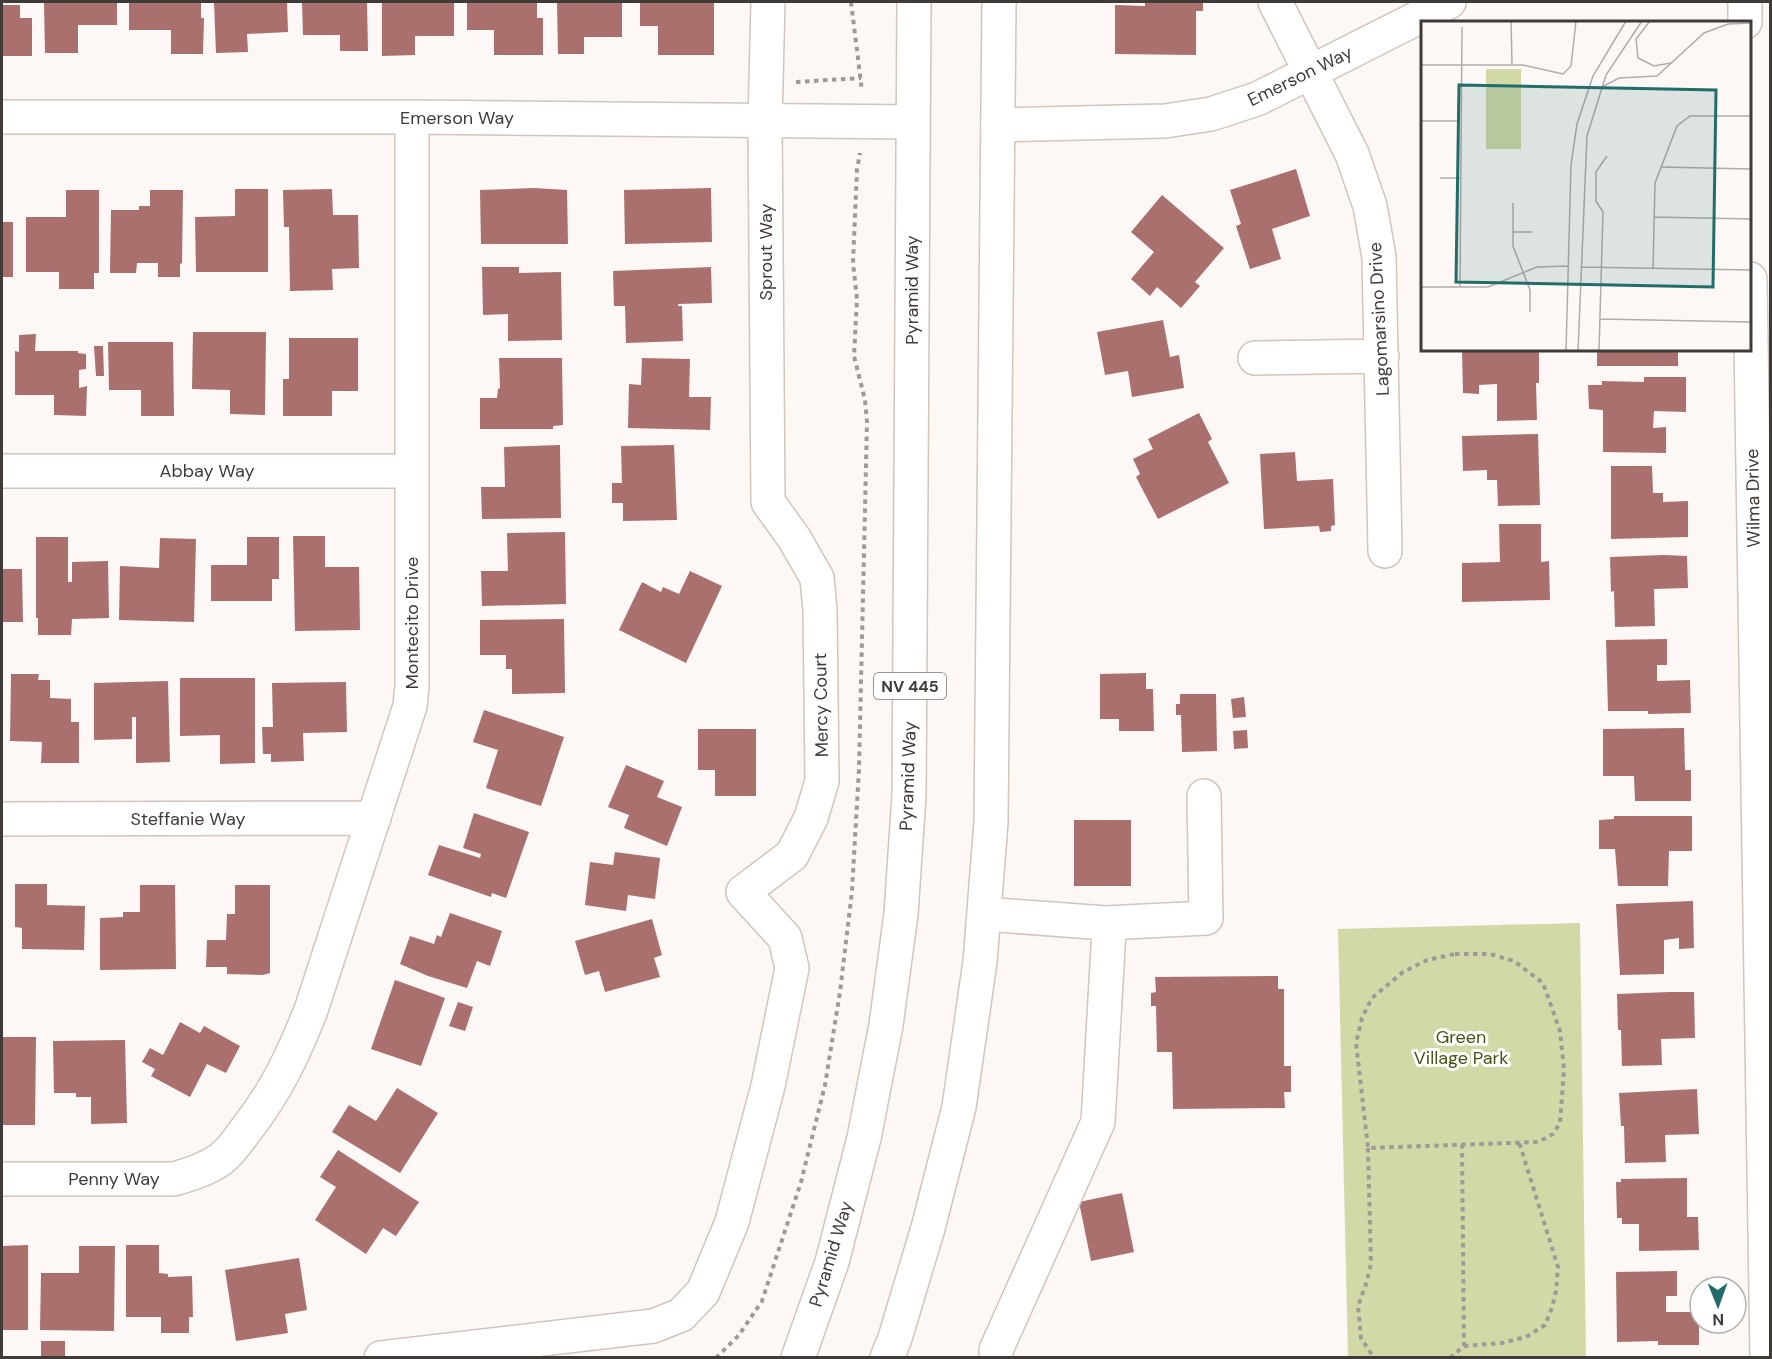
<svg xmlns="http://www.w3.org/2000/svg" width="1772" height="1359" font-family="'DM Sans',sans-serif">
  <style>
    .green { fill: #d2d9a7 }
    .building { fill: #a9706d }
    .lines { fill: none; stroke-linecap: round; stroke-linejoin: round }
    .minor-casing { stroke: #d1c5bd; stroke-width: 36 }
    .major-casing { stroke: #d1c5bd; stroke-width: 36 }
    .path { stroke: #9f9a97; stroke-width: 4; stroke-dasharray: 4.5 4.5; stroke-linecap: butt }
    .minor { stroke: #fff; stroke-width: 33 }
    .major { stroke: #fff; stroke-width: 33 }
    .labels { text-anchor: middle; stroke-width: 6; stroke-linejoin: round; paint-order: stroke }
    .shield { fill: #fff; stroke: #797674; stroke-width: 1.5 }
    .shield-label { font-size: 16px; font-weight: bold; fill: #403b38 }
    .street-label { font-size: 18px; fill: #403b38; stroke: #fff }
    .park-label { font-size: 18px; fill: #4b5113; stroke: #fff }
    .inset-road { fill: none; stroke: #b1aca9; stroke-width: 1.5 }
    .view { fill: #226d69; fill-opacity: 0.15; stroke: #226d69; stroke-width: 3 }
    .inset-edge { fill: none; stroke: #403b38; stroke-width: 3 }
  </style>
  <rect width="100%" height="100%" fill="#fdf8f5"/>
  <path class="green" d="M1580,923L1586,1357H1348L1338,929Z"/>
  <path class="building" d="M44,2H117V25H78V53H45Z
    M129,2H201V18H204L203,54H171V30H129Z
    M214,2H287L288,32L247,34L248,52L216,53Z
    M302,2H367L368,51H340V35H303Z
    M382,2H454V36H415V55L382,56Z
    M467,2H537V18H543V55H494V30H467Z
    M557,2H622V37H584V54H558Z
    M658,2H714V55H658V26H640V3H658Z
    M1145,2H1203V11H1196V55L1115,54V5L1145,6Z
    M2,5H20V18H32V56H2Z
    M1296,169L1310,216L1272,229L1281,259L1250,269L1236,226L1241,224L1230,190Z
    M534,188L567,190L568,244H481L480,190Z
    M711,188L712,242L625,244L624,190Z
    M235,189H268V272H196L195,217L235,216Z
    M332,189L333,215H358L359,268L332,269L333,290L290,291L289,227H284L283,190Z
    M66,190H99V273H94V289H59V272H26V217H66Z
    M150,190H183L182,263L180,264V277H158V263H137L136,273H110L111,210H139V206H150Z
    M1162,195L1224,248L1195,282L1200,286L1181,308L1157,287L1150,296L1131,279L1154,252L1131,232Z
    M2,222H13V277H2Z
    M482,267H519V273L561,272L562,340L508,341V314L483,315Z
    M711,267L712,303L678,304V306H682L683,341L626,343L625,306H614L613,271Z
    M1163,320L1170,357L1179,355L1184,388L1132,397L1128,371L1105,375L1097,332Z
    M193,332H266L265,415L230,414V390L192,389Z
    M36,334L35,351H78V353L86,354V369L79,370V388L87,386L86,416L54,415V395H15V351L19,352V335Z
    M289,338H358V391H332V416H283V379H289Z
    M108,342H173L174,416H141V390H109Z
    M94,346H103L104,376H96Z
    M1539,350V383H1536L1537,420L1497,421V384L1479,385V394L1463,393L1462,351Z
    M1597,350H1678V366H1597Z
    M499,358H562L563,425L553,426V429H480V398H497L498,389L500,388Z
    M642,358L690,359L689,397H711L710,430L628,428L629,384L641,385Z
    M1644,377H1686V412L1654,411L1653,428L1666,427V453L1603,452V410L1589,409L1588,385H1602V381L1644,382Z
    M1199,413L1212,439L1208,442L1229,483L1158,519L1136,477L1140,474L1133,459L1153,449L1148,439Z
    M1538,434L1540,505L1498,506L1497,480H1487V470L1463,471L1462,436Z
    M560,445L561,518L482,519L481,487H505L504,447Z
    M674,445L677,520L623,521V503H612V483H622L621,446Z
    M1295,452L1297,481L1333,479L1335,525L1331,526V531L1320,532L1319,526L1264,529L1260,454Z
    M1611,466H1652L1653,493H1663V502L1688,501V537L1611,539Z
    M1499,524H1541V562L1549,561L1550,600L1462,602V563L1500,562Z
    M565,532L566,604L482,606L481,571H508L507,533Z
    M293,536H325V567H359L360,630L295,631Z
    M36,537H68V582H72V562L108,561L109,618L72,619L71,635H38V618H36Z
    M247,537H279V579H272V601H211V565H247Z
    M160,538L196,539L194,622L119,620L120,566L159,568Z
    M1664,555L1687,556L1688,588L1654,589L1655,626L1615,627L1614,591L1611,592L1610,557Z
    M2,569H22L23,622H2Z
    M690,571L722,586L686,663L619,630L642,582L661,592L663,587L679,594Z
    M564,619L565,693L512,694V669H506V655H480V620Z
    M1667,639V665H1657V681L1690,680L1691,713L1648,714V711H1608L1606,640Z
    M1146,673V689H1153L1154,731H1119V719H1100V674Z
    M11,674H39L38,680H50V698L71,699V722H79V763H41L42,742L10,741Z
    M180,678H255V763L220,764V735L180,736Z
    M168,681L170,762L136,763V717H132V739L94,740V683Z
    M346,682L347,732L303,733L304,761L271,762V754H263L262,727H273L272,683Z
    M1180,694H1216L1217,751L1182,752L1181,715H1176V704H1180Z
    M1244,697L1246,717L1233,718L1231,699Z
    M484,710L564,737L541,806L486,788L498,750L473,742Z
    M1684,728L1685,770H1691V801H1635L1634,776H1603V729Z
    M698,729H756V796H715V770H698Z
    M1247,730L1248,748L1234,749L1233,731Z
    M626,765L664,781L657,797L682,807L667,846L624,828L629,815L608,807Z
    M474,813L529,832L506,898L492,893L491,897L428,875L439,845L480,858L481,854L463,848Z
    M1614,816H1692V851H1669L1668,886H1618L1615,849H1599V820L1614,819Z
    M1074,820H1131V886H1074Z
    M615,852L660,858L655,899L628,895L626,911L585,905L590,862L613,865Z
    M15,884H47V905L85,906L84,950L22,949V928L15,927Z
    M140,885H175L176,969L100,970V918L123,917V912H140Z
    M235,885H270V973L263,975L227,974V967H206L207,940H226L227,914H235Z
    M1693,901L1694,948L1679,949V938L1664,940V974L1620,975L1616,904Z
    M450,913L502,931L490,966L477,961L467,988L428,976L400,964L410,936L434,944L437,935L441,937Z
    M652,919L662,955L654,958L660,977L605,992L599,971L585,975L575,941Z
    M1278,976V989H1284V1066H1291V1092H1284L1285,1108L1173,1109L1172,1052H1157L1156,1006H1151V993L1156,992L1155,977Z
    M395,980L445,998L421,1066L371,1049Z
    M1670,992H1694L1695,1038L1661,1039L1662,1065L1622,1066L1621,1030H1618L1617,994Z
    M458,1002L473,1007L465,1031L449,1026Z
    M180,1022L200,1033L204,1026L240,1046L226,1073L207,1064L190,1097L151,1076L155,1069L142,1062L150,1048L163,1055Z
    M2,1037H36L35,1125H3Z
    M125,1040L127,1123L91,1124V1097H76V1093H54L53,1041Z
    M397,1088L438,1113L400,1173L332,1132L349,1105L376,1121Z
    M1697,1089L1699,1134L1665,1135L1666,1162L1625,1163L1624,1126H1621L1619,1093Z
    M338,1150L419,1202L396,1236L383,1228L366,1254L315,1220L336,1187L320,1177Z
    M1687,1178V1217H1698L1699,1250L1639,1251V1224H1622V1218H1617L1616,1182H1621V1179Z
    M1122,1193L1134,1252L1091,1261L1079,1202Z
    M28,1245V1330H2V1246Z
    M126,1245H159V1273L168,1274V1277L192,1276L193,1317H189V1333H161V1317H126Z
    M79,1246H115L114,1331L40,1330L41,1273H79Z
    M299,1258L307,1310L285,1314L288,1333L236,1341L225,1270Z
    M1677,1271V1296H1666V1312H1699V1345H1658V1341L1617,1342L1616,1272Z
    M41,1341H65V1358H41Z"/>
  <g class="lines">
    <defs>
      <path id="minor" d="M1275,2L1352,154L1370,206L1379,257L1385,551
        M1745,2V22
        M2,117H412L913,122
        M998,125L1165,121L1211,114L1257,99L1449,2
        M1750,279L1767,1358
        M1255,358L1382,356
        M2,471H412
        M2,819L374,818
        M985,914L1105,923L1109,930L1098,1122L996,1350V1358
        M1105,923L1206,918L1204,796
        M2,1179H174C191,1174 207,1169 221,1159C230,1152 238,1141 245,1131C276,1092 293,1055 311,1010L410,706L412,686V117
        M381,1358L653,1326L681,1315L703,1292L732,1222L768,1086L792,968L785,938L743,892L792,855L811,818L822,781L820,610L817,578L794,538L768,502L765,121L768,2"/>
      <path id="major" d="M798,1358L832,1262L864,1138L886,1025L901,914L909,796L914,2
        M887,1358L895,1338L928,1228L959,1107L980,962L991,822L999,2"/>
    </defs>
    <use href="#minor" class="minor-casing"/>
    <use href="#major" class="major-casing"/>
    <path class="path" d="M851,2L862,91
      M796,82L861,78
      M1455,954H1490L1514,961L1543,983L1560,1031L1564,1069L1560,1123L1553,1134L1538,1142L1368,1148L1356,1043L1362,1018L1372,998L1403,972L1427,960Z
      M1368,1148L1371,1264L1366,1284L1358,1306L1361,1338L1372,1355L1375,1358
      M1464,1346L1502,1343L1526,1337L1545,1325L1552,1308L1556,1291L1558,1267L1519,1142
      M716,1358L739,1335L762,1301L801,1182L825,1085L840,992L852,891L859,769L867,422L865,400L854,356L857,299L853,263L857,169L860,153
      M1450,1358L1464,1346L1462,1145"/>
    <use href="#minor" class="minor"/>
    <use href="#major" class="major"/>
  </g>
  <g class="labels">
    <rect class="shield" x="874" y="673" width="72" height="26" rx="4.5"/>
    <g class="shield-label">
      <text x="910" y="692">NV 445</text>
    </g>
    <g class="street-label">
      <text transform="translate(1300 76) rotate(-26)" y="6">Emerson Way</text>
      <text x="457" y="124">Emerson Way</text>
      <text transform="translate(766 252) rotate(-90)" y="6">Sprout Way</text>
      <text transform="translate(912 290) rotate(-90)" y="6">Pyramid Way</text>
      <text transform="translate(1379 319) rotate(-93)" y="6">Lagomarsino Drive</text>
      <text x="207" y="477">Abbay Way</text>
      <text transform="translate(1753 498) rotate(-91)" y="6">Wilma Drive</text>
      <text transform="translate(412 623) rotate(-90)" y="6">Montecito Drive</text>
      <text transform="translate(821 705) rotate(-91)" y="6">Mercy Court</text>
      <text transform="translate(908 776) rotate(-88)" y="6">Pyramid Way</text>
      <text x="188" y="825">Steffanie Way</text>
      <text x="114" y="1185">Penny Way</text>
      <text transform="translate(831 1254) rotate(-73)" y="6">Pyramid Way</text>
    </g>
    <g class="park-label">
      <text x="1461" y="1043">Green<tspan x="1461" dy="21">Village Park</tspan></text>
    </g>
  </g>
  <g transform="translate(1421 21)">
    <rect width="330" height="330" fill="#fdf8f5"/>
    <path d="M65,48H100V128H65Z" fill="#d2d9a7"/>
    <path class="inset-road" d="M90,0L91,43M229,0L215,18L217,37L233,45L250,42M0,44H102L142,53L150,45L155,0M181,66L198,57L236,55L283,12L307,3L330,2M0,100H39M239,146L330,148M19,157H39M92,182V225L109,269V291M233,196L330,198M92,211H111M160,246L330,249M232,248L234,162L256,105L269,95H330M0,266H67L116,246L147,245M39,266L41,6M179,298L330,301M145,330L150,144L156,103L172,55L205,0M157,330L166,115L185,54L221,0M178,330L182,191L175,180V151L186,135"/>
    <path class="view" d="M38,64L295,69L292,266L35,261Z"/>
    <rect width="330" height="330" class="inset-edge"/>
  </g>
  <rect width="1772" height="1359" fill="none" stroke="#403b38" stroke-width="6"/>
  <g transform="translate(1718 1305) rotate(179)"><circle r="28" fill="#ffffff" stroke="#b3b1af" stroke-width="1.5"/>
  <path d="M0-4.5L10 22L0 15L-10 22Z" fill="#226d69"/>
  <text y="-9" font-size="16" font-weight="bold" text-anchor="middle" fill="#403b38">N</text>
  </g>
</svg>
